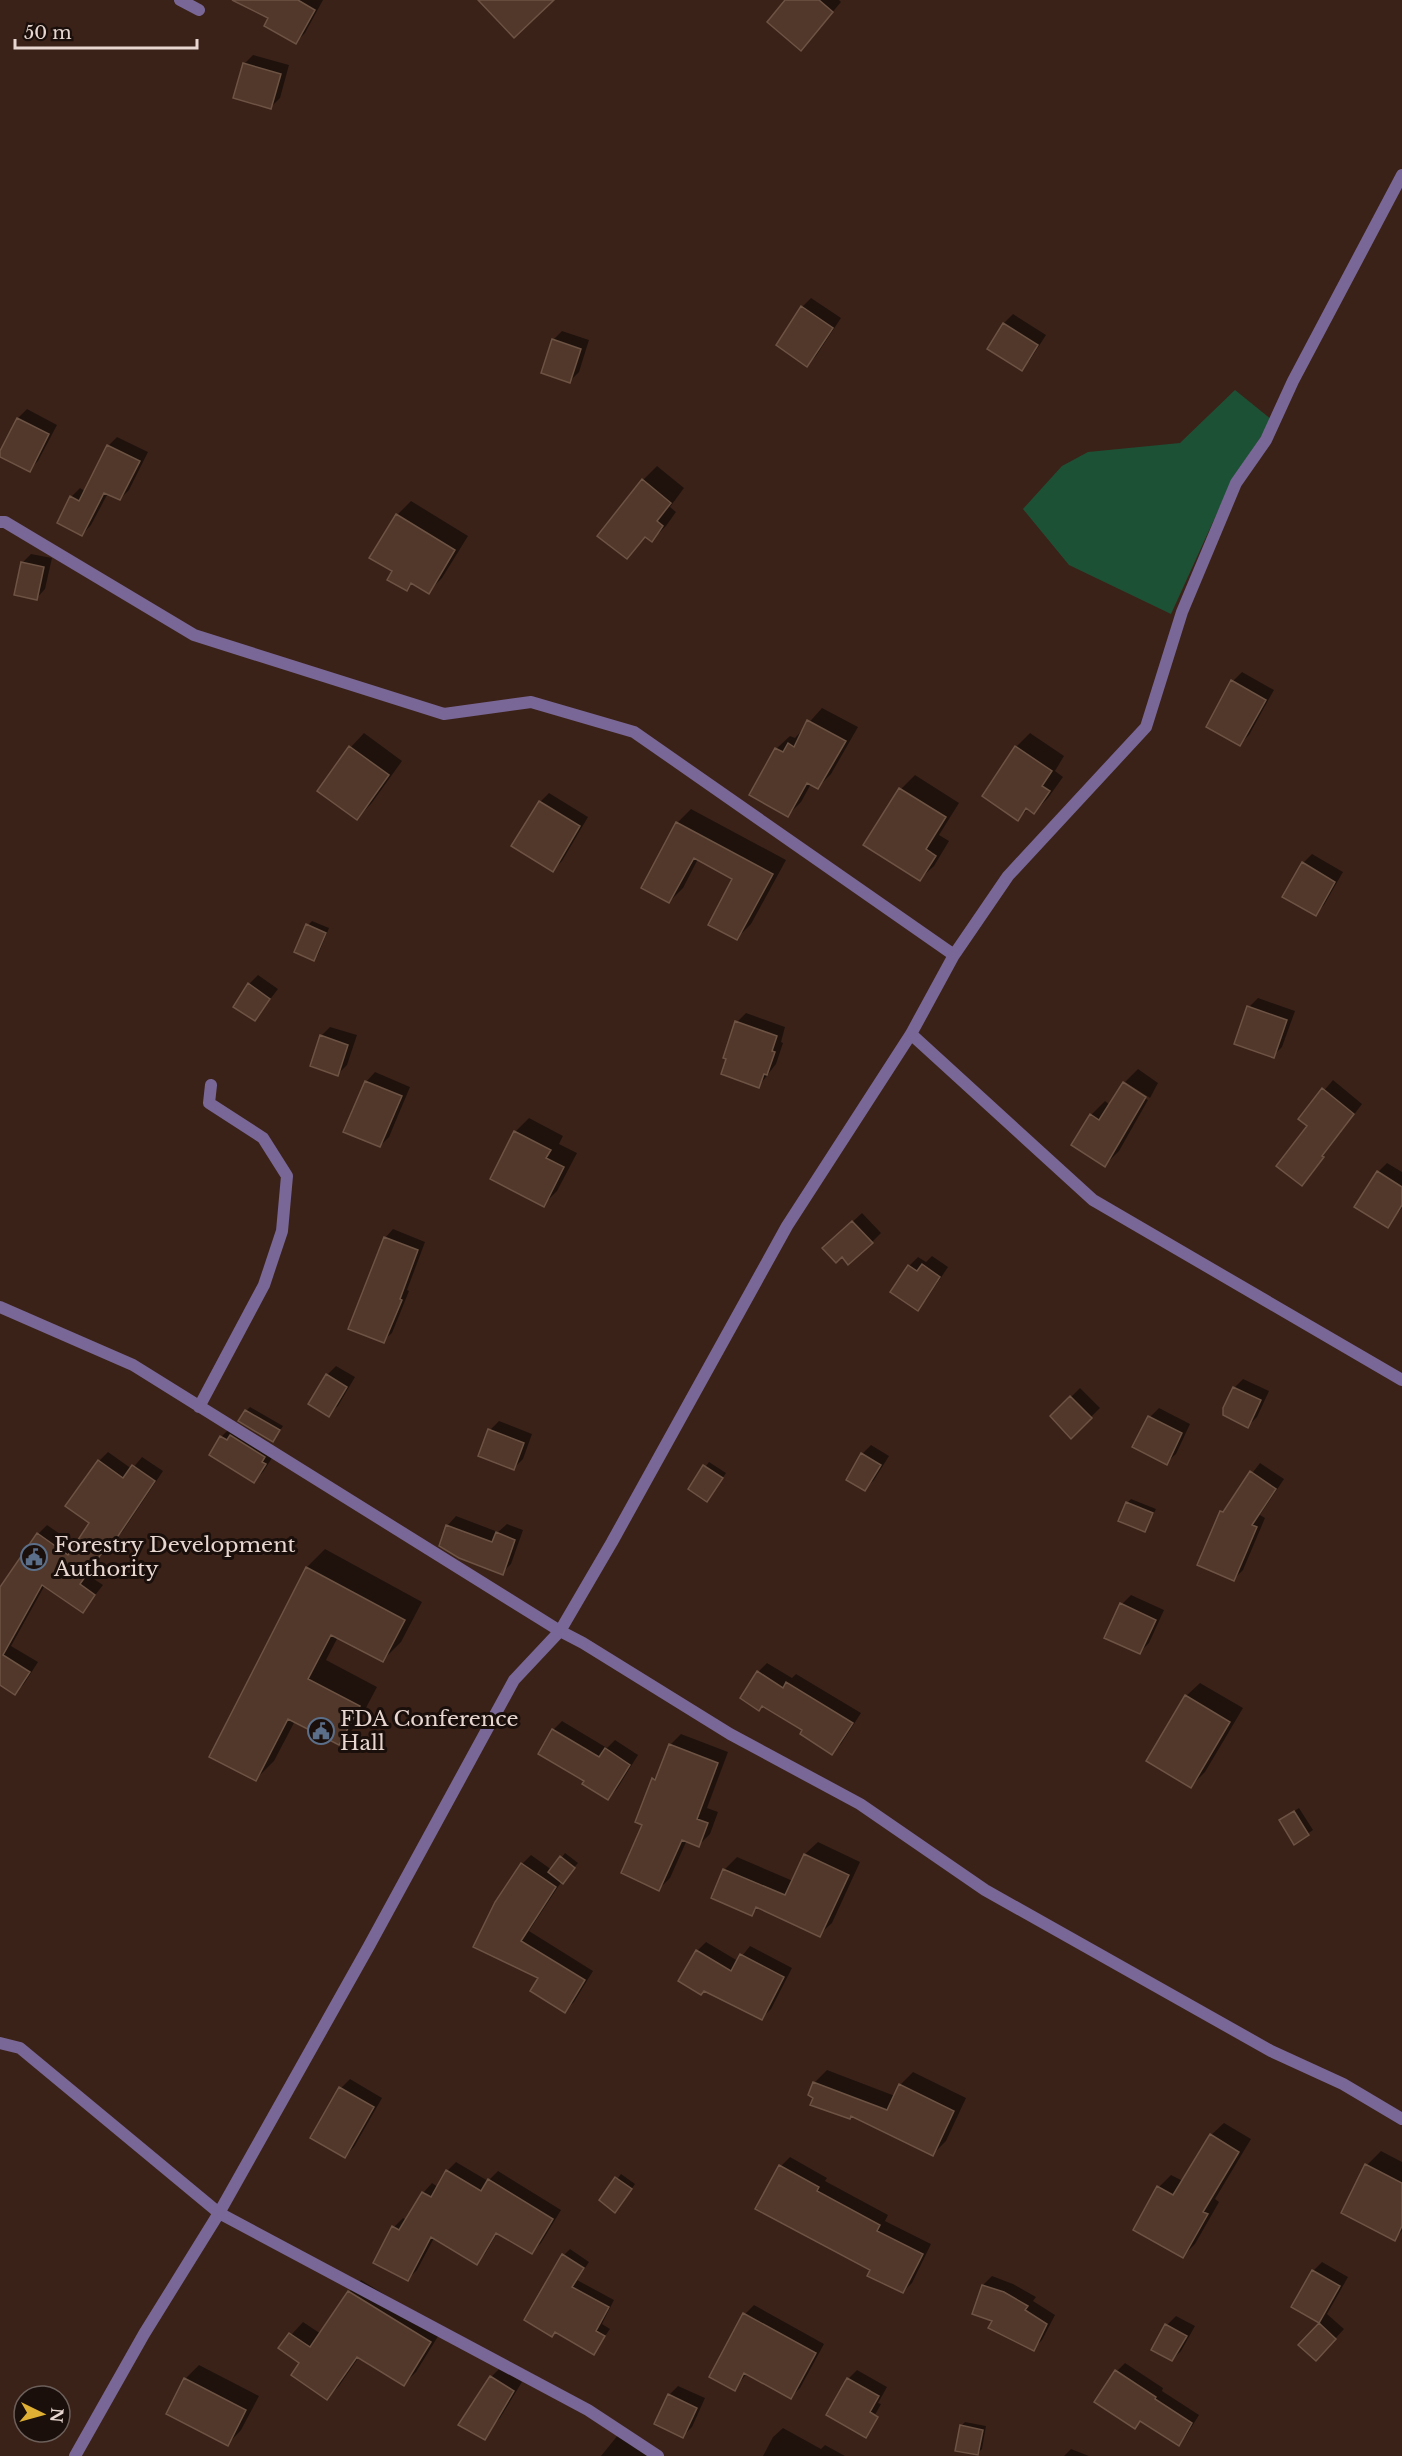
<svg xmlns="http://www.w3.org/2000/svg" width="1402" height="2456" font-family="'Libre Baskerville',serif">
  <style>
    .green { fill: #1d5136 }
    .shadow { fill: #0007 }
    .building { fill: #51382a; stroke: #6d5344; stroke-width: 1.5 }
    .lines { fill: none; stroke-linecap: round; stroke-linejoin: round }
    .minor { stroke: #796797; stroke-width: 12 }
    .labels { text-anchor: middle; stroke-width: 6; stroke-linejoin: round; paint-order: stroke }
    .poi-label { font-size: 21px; fill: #e8d7d1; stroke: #1a0f0b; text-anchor: start }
  </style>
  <rect width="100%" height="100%" fill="#3b2218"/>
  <path class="green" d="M1235,390L1272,420L1232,480L1171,614L1069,565L1023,509L1062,466L1088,452L1180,443Z"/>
  <path class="shadow" d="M235,0H323L305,33L296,42L270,17Z
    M787,0H839L841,2L801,49Z
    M253,55L289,65L280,98L271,107L244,64Z
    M811,298L841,318L816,356L807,365L802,307Z
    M1013,314L1046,335L1030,360L1021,369L989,348L1004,323Z
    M562,331L589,340L579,372L570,381L553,340Z
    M27,409L57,425L38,461L29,470L0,455L18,418Z
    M117,437L148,452L129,490L120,499L108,493L91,525L82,535L71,497L80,488L85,491L108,446Z
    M657,466L684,488L670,507L676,512L666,526L652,540L646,536L626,557L643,480Z
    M411,501L468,536L442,578L428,592L413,583L407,589L394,571L397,515Z
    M31,554L52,558L45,589L36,599L22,563Z
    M1242,672L1274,690L1249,735L1240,744L1233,681Z
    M822,708L858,727L831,774L818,787L811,784L801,802L788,815L751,795L777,748L790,736L795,738Z
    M364,733L402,761L371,804L357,818L319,790L351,747Z
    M1030,733L1064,756L1055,771L1063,777L1048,798L1034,812L1029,808L1018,819L1016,747Z
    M915,775L959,803L939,835L949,841L934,866L920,879L866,844L901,789Z
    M549,793L588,817L562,861L553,870L540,802Z
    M691,809L786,860L751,924L737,938L735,879L698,859L683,888L669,902L643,887L677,823Z
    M1312,854L1343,872L1324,905L1315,914L1303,863Z
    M312,921L329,928L318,955L313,959L296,951L308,925Z
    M258,975L278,989L255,1019L249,984Z
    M1258,998L1295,1011L1282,1047L1273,1056L1249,1007Z
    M746,1013L785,1027L781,1042L783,1043L776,1064L759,1086L737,1022Z
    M330,1027L357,1035L347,1065L338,1074L321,1036Z
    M1138,1069L1158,1083L1150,1098L1125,1082Z
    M375,1072L410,1087L389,1137L380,1146L366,1082Z
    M1333,1080L1362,1104L1302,1184L1309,1126L1300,1119Z
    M1125,1082V1086L1148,1100L1119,1151L1105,1165L1091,1115L1105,1101L1110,1105Z
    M529,1118L563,1136L559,1144L577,1153L557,1191L543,1205L515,1132Z
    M1387,1163L1402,1172V1208L1387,1226L1378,1172Z
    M862,1213L881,1233L872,1242L834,1239Z
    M393,1229L425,1242L407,1290L409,1291L392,1333L383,1341L385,1238Z
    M932,1256L948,1267L926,1300L917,1309L892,1292L909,1266L918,1257L926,1262Z
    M336,1366L355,1377L338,1406L328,1415L327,1375Z
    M1243,1379L1269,1391L1257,1417L1248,1426L1234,1388Z
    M1080,1388L1100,1408L1071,1437L1052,1416Z
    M250,1407L283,1426L273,1441L246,1411Z
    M1159,1408L1190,1424L1176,1454L1166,1463L1134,1447L1150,1417Z
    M499,1421L532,1434L523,1459L514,1468L490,1430Z
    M230,1428L274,1455L263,1472L254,1481L221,1437Z
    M871,1445L889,1456L874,1480L865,1489L862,1454Z
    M108,1452L132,1469L142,1457L163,1471L123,1531L114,1540L112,1539L88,1575L103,1585L83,1611L45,1585L11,1646L38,1662L24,1684L15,1693L0,1684V1590L38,1534L47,1525L76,1545L91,1523L68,1506L99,1461Z
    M709,1462L726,1473L711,1496L690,1488Z
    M1260,1463L1284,1479L1260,1515L1265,1518L1243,1570L1234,1579L1222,1512Z
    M1131,1499L1156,1509L1145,1530L1127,1503Z
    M456,1516L498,1532L507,1524L523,1530L511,1564L502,1573L447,1526Z
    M325,1549L422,1602L401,1642L382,1661L338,1637L326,1660L377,1687L357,1725L338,1744L295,1721L274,1761L255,1780L307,1567Z
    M1131,1595L1164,1610L1149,1643L1140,1652L1122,1604Z
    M767,1663L792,1678L796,1674L861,1713L841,1744L832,1753L804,1729L763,1705L759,1709L758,1672Z
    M1200,1683L1243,1708L1205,1772L1191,1786L1186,1696Z
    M562,1721L607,1748L615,1740L638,1755L617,1789L608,1798L586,1780L553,1730Z
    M681,1734L728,1752L707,1808L718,1812L710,1834L699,1845L687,1840L670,1878L659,1889L644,1824L653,1779L660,1773L670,1745Z
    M1299,1808L1313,1830L1294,1843L1285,1817Z
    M818,1842L860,1862L832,1923L819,1935L759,1907L752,1914L724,1870L737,1857L793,1881L805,1854Z
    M565,1853L578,1863L562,1881L529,1931L593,1971L574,2002L565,2011L541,1977L475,1946L522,1864L531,1855L552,1870Z
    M706,1942L738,1961L750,1946L792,1968L771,2009L762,2018L697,1951Z
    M827,2070L895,2096L900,2085L913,2072L966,2098L946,2141L933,2154L852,2115L850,2118L815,2097L814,2083Z
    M350,2079L382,2098L354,2147L345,2156L341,2088Z
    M1224,2123L1251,2139L1215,2199L1219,2202L1195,2244L1183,2256L1159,2187L1171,2175L1183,2181L1211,2135Z
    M1381,2151L1402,2162V2231L1394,2239L1367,2165Z
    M790,2157L827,2178L825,2181L888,2215L885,2221L931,2244L912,2283L903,2292L872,2270L757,2208L781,2166Z
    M456,2162L488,2181L498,2171L561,2210L541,2243L532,2252L498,2232L485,2254L476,2263L434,2238L417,2270L408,2279L394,2227L403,2218L407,2220L423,2193L432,2183L438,2187L447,2171Z
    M621,2174L635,2184L619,2207L601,2200Z
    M570,2249L589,2262L577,2280L614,2300L602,2324L610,2329L593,2353L556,2331L564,2255Z
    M1322,2262L1348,2277L1327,2314L1344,2329L1325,2350L1301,2345L1321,2323L1293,2307L1313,2271Z
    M992,2276L1013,2284L1036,2297L1033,2301L1055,2315L1042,2340L1033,2349L994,2321L983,2285Z
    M361,2280L442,2330L416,2372L404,2384L359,2357L339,2386L327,2398L301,2363L280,2347L303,2322L321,2334L349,2292Z
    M754,2305L824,2344L800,2388L791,2397L747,2373L735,2389L745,2314Z
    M1176,2316L1195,2326L1181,2351L1172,2360L1167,2325Z
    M1125,2363L1163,2388L1162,2391L1199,2415L1186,2436L1178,2444L1142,2420L1135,2427L1097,2401L1117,2371Z
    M199,2365L259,2396L241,2430L228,2444L185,2379Z
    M500,2368L522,2382L500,2418L491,2427V2377Z
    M857,2370L887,2387L878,2403L881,2404L870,2424L828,2414L848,2379Z
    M678,2386L705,2398L692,2427L683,2436L669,2395Z
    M965,2422L986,2426L982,2449L978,2453L961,2426Z
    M783,2428L821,2449L825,2445L845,2456H763L773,2437Z
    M618,2435L648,2456H601Z
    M1071,2449L1089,2456H1064Z"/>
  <path class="building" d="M232,0H298L315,10L296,44L264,26L268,18Z
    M478,0H554L514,38Z
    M785,0H819L833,12L801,51L767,22Z
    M243,63L281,74L271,109L233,98Z
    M801,306L833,328L807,367L776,345Z
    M1003,323L1038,345L1022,371L987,349Z
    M552,339L581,349L570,383L541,373Z
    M17,418L49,434L30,472L0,457V451Z
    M107,445L140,461L120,500L104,493L82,536L57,523L70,496L79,501Z
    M642,479L671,503L657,521L663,526L652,542L645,537L627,559L597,536Z
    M396,514L455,550L429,594L411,583L407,591L387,580L392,571L369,558Z
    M21,562L44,567L37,600L14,595Z
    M1231,680L1266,700L1240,746L1206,727Z
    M807,720L846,741L818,789L807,783L788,817L749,795L775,748L783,752L788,743L794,747Z
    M349,746L389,775L357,820L317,791Z
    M1015,746L1052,771L1042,786L1050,791L1034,814L1026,808L1018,821L982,796Z
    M899,788L946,817L926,849L936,856L920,881L863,845Z
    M539,801L580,826L553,872L511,846Z
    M676,822L773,874L737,940L708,925L732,879L694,858L669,903L641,888Z
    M1302,862L1335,882L1316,916L1282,897Z
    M306,924L326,933L314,961L294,952Z
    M248,983L270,999L255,1021L233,1007Z
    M1247,1006L1287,1020L1274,1058L1234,1044Z
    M735,1021L777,1036L772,1051L775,1052L767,1075L764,1074L759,1088L721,1074L726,1059L723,1058Z
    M320,1035L348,1045L338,1076L310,1066Z
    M365,1081L402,1096L380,1147L343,1132Z
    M1123,1082L1146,1097L1105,1167L1071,1145L1090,1114L1099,1120Z
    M1322,1088L1354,1114L1322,1156L1324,1157L1302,1186L1276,1166L1307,1126L1298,1119Z
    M514,1131L551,1150L546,1158L564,1167L544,1207L490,1179Z
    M1377,1171L1402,1187V1205L1388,1228L1354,1207Z
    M852,1221L873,1243L848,1265L842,1257L836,1263L822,1248Z
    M384,1237L418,1250L400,1299L402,1300L384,1343L348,1329Z
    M922,1264L940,1277L918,1311L890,1292L908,1265L917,1271Z
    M326,1374L347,1387L329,1417L308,1404Z
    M1233,1387L1261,1400L1248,1428L1223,1415V1408Z
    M1070,1396L1092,1418L1071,1439L1050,1416Z
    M245,1410L280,1430L273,1442L238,1421Z
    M1148,1416L1182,1433L1167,1465L1132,1447Z
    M488,1429L524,1443L514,1470L478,1456Z
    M230,1435L265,1457L262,1462L266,1464L254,1483L209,1455L220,1436L227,1440Z
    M861,1453L881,1465L865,1491L846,1480Z
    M98,1460L123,1478L132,1465L155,1481L114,1542L111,1540L80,1584L95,1595L83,1613L42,1585L3,1655L30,1672L15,1695L0,1685V1587L37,1533L68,1555L89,1523L65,1506Z
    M703,1465L723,1478L707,1502L688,1489Z
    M1250,1471L1276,1489L1252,1525L1257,1527L1234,1581L1197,1565L1220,1511L1223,1512Z
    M1126,1502L1153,1513L1145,1532L1118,1521Z
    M446,1525L492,1542L496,1532L515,1540L503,1575L459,1558L439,1546Z
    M306,1567L405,1620L383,1662L331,1635L308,1679L360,1706L339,1745L288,1719L256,1781L209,1757Z
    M1120,1603L1156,1620L1140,1654L1104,1638Z
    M757,1671L783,1688L786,1682L853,1723L832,1755L800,1734L802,1730L762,1706L759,1711L740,1698Z
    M1185,1695L1230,1722L1191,1788L1146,1761Z
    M552,1729L599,1757L605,1748L630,1765L608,1800L582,1784L584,1781L538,1754Z
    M669,1744L718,1763L697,1819L708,1823L699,1847L682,1840L659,1891L621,1873L642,1825L635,1822L652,1778L655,1780Z
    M1294,1811L1309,1835L1294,1845L1279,1820Z
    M804,1854L849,1875L820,1937L756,1907L752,1916L711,1898L723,1869L785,1895Z
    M560,1856L575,1868L563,1884L548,1872Z
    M521,1863L556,1887L521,1941L585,1980L565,2013L530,1991L538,1978L473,1947L495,1902Z
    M696,1950L731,1971L740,1954L784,1977L762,2020L704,1991L701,1995L678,1981Z
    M813,2082L887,2110L899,2084L954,2111L933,2156L851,2116L850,2119L810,2105L813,2098L808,2095Z
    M339,2087L374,2107L345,2158L310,2138Z
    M1210,2134L1239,2152L1203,2212L1208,2214L1183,2258L1133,2230L1157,2186L1173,2195Z
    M1365,2164L1402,2183V2226L1395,2241L1341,2213Z
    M779,2165L819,2187L817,2191L880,2225L877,2231L923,2254L903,2293L867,2276L870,2270L755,2209Z
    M446,2170L481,2191L488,2179L553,2219L532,2254L496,2233L477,2265L431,2237L408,2281L373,2263L392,2226L399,2230L422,2192L431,2197Z
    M615,2177L632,2189L615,2213L599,2200Z
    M562,2254L584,2268L572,2287L609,2307L596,2331L605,2336L594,2355L555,2332L552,2337L524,2320Z
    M1312,2270L1340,2286L1319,2323L1291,2307Z
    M982,2285L1004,2292L1028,2306L1025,2310L1047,2324L1034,2351L988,2328L992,2321L972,2314Z
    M348,2291L431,2342L404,2386L357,2357L327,2400L291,2375L299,2363L278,2348L289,2333L310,2347Z
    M743,2313L816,2353L791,2399L744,2373L735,2391L709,2377Z
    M1319,2323L1336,2339L1316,2361L1298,2345Z
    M1165,2324L1187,2336L1172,2361L1151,2350Z
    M1115,2370L1156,2397L1155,2399L1192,2423L1179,2446L1140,2421L1135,2429L1094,2402Z
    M490,2376L514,2391L485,2440L458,2425Z
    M184,2378L246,2410L228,2446L166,2414Z
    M847,2378L879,2396L870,2412L878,2417L866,2438L826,2415Z
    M668,2394L697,2408L683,2438L654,2424Z
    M960,2425L983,2430L978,2455L955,2451Z"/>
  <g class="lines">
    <path class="minor" d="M180,0L199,10
      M0,522H5L194,635L444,714L531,702L634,732L954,955
      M911,1034L1093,1200L1402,1380
      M0,1307L133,1365L560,1631L583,1643L730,1734L860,1804L985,1890L1271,2051L1343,2084L1402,2119
      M199,1407L264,1285L282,1231L287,1176L263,1138L209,1103L211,1085
      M0,2043L20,2048L219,2213L588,2410L658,2456
      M75,2456L144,2334L219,2213L369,1946L514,1680L560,1631L612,1542L787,1226L911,1034L954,955L1008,876L1146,727L1182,612L1236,483L1266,440L1293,381L1402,175"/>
  </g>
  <defs>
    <symbol id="civic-ring" viewBox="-11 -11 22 22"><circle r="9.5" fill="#1a0f0b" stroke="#5c6f8a" stroke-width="1.5"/><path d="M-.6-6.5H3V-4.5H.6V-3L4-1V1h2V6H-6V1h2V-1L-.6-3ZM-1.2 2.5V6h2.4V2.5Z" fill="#5c6f8a"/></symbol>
  </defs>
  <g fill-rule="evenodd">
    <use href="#civic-ring" x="19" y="1542" width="30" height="30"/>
    <use href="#civic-ring" x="306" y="1716" width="30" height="30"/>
  </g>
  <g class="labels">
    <g class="poi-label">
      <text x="54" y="1552">Forestry Development<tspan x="54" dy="24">Authority</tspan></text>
      <text x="340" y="1726">FDA Conference<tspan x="340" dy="24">Hall</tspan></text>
    </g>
  </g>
  <g transform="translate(42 2414) rotate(95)"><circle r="28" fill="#1a0f0b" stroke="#6c5f5a" stroke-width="1.5"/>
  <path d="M0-4.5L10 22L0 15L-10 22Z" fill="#dfb034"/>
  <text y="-9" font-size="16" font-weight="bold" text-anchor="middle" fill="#e8d7d1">N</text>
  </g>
  <path d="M15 39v9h182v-9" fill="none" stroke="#e8d7d1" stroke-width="3"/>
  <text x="24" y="39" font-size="18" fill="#e8d7d1" stroke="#1a0f0b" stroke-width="4.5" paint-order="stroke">50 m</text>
</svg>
